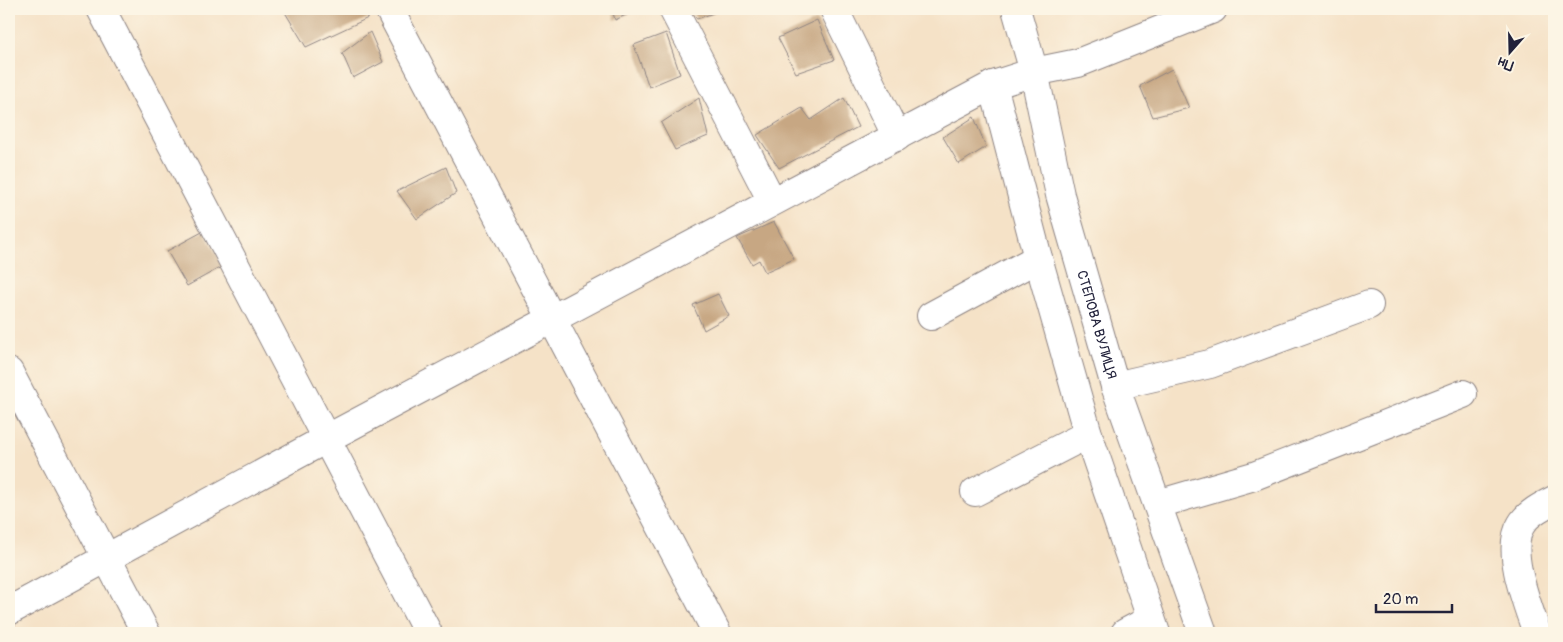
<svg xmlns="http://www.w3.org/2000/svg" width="1563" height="642" font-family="Pangolin,sans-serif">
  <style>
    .building { fill: #c7a783 }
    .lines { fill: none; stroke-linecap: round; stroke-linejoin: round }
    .minor-casing { stroke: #8c8281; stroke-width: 30 }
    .minor { stroke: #fff; stroke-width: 28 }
    .labels { text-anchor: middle; stroke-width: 5; stroke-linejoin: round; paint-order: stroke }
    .street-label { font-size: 14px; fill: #22223b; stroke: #fcf5e5 }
  </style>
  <rect width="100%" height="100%" fill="#fcf5e5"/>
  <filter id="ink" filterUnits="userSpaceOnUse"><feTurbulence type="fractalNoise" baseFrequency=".02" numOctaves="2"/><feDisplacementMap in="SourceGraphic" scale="10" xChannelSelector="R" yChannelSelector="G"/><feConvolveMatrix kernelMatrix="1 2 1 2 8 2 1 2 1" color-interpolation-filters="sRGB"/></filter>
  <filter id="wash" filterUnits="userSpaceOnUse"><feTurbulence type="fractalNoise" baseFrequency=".0096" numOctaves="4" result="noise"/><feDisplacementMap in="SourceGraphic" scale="20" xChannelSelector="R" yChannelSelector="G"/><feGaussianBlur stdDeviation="1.12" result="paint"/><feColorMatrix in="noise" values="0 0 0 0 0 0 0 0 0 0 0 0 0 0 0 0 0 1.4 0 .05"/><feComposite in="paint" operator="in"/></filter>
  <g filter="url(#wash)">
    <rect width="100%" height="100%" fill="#f5e2c7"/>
    <g id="blocks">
      <path class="building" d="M283,9H365L368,18L306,47Z
        M612,9H639L615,20Z
        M690,9H724L697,19Z
        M817,20L834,60L796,73L778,38Z
        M370,32L383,62L353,78L342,53Z
        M666,33L680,74L649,87L634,45Z
        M1172,69L1189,108L1153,117L1140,86Z
        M699,98L708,136L675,150L661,123Z
        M844,98L858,127L779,168L757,135L802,108L811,120Z
        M974,117L986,147L959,164L943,137Z
        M446,167L456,193L417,219L397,191Z
        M774,222L794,259L765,272L759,260L752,264L737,238Z
        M204,231L223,266L187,286L167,251Z
        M718,294L729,316L704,330L693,305Z"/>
    </g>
  </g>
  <g filter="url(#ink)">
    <use href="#blocks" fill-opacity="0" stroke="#8c8281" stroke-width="1"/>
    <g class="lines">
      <defs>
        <g id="minor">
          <path d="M101,9L428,633"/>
          <path d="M389,9L717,633"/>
          <path d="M673,9L772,201"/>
          <path d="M834,9L897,137"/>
          <path id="s1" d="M1016,9L1034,72L1060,195L1115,386L1203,633"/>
          <path d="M993,85L1038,258L1088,434L1156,633"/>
          <path d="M931,316L1038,258"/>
          <path d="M9,372L146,633"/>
          <path d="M1115,386L1210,364L1369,305"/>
          <path d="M975,492L1088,434"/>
          <path d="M1158,504L1254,476L1463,394"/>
          <path d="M9,611L326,439L993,85L1034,72L1078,63L1213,9"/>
          <path d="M1125,633L1151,619"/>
          <path d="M1537,633C1528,606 1505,551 1521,525C1528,513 1542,506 1554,500"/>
        </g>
      </defs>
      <use href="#minor" class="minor-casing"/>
      <use href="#minor" class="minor"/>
    </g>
  </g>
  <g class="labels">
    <g class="street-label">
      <text dy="5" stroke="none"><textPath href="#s1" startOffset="326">СТЕПОВА ВУЛИЦЯ</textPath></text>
    </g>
  </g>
  <rect width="1563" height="642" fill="none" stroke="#fcf5e5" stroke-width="30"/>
  <g transform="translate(1510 52) rotate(200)" stroke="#fcf5e5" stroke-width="4" paint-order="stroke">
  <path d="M0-4L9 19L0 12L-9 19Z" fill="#22223b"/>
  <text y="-8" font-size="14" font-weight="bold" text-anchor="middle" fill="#22223b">Пн</text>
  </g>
  <path d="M1376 604v8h76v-8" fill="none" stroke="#22223b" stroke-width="2.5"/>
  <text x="1383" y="604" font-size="15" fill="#22223b" stroke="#fcf5e5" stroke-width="4" paint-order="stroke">20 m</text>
</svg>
